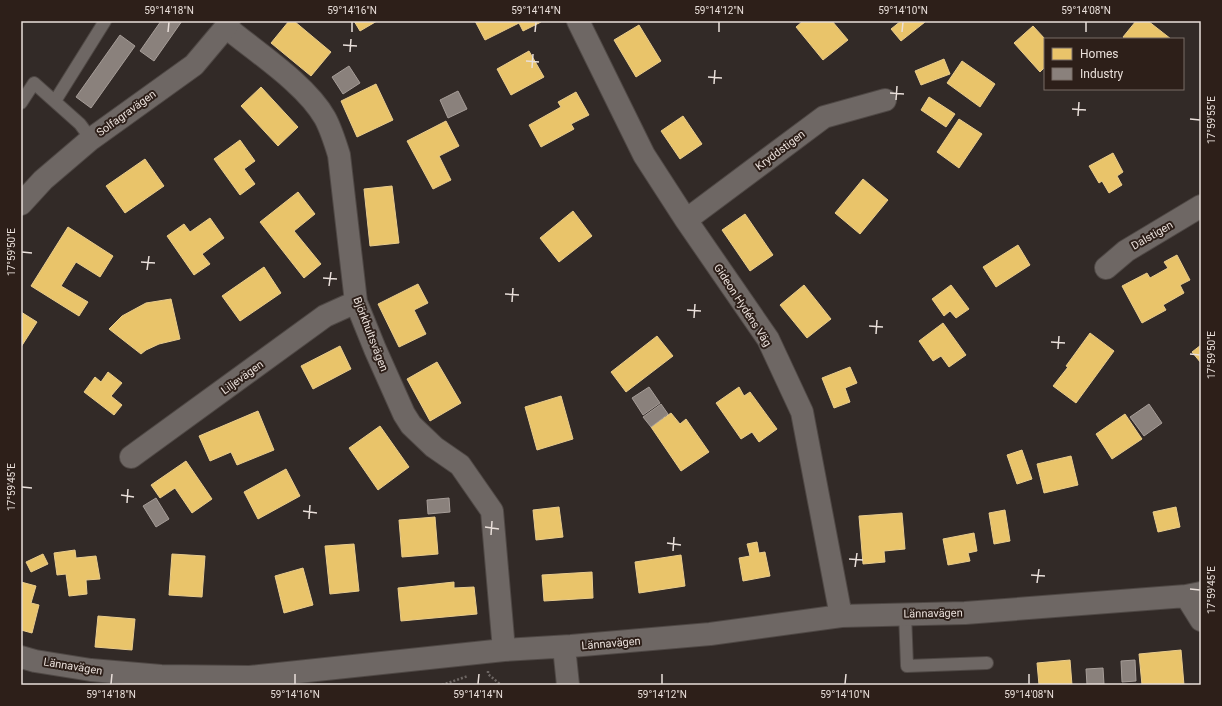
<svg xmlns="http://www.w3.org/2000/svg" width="1222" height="706" font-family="Roboto,sans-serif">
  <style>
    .homes { fill: #e9c46a; stroke: #e9cc8c }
    .industry { fill: #8a817c; stroke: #a69d98 }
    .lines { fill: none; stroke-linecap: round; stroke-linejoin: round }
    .service-casing { stroke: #4f4845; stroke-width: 14 }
    .minor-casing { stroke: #4f4845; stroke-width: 24 }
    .tertiary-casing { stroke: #4f4845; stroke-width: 24 }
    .path { stroke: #6d6663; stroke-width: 2.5; stroke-dasharray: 2 2; stroke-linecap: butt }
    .service { stroke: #6e6764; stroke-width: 12 }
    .minor { stroke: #6e6764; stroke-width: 22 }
    .tertiary { stroke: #6e6764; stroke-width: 22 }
    .ticks { fill: none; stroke: #e9dfda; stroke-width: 1.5 }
    .labels { text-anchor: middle; stroke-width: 4; stroke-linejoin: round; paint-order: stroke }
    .street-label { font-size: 11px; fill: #e9dfda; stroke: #2d1f19 }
    .neatline { fill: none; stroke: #e9dfda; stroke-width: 1.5 }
    .ticks-label { font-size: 10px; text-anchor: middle; fill: #e9dfda }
  </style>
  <rect width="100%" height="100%" fill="#322a27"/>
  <path class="homes" d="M289,21H294L331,52L311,76L271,43Z
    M354,21H377L360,31Z
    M475,21H541V22L523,31L519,23L485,40Z
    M803,21H832L848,40L823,60L796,27Z
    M901,21H924L925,22L901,41L891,29Z
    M1136,21H1148L1171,39H1125L1123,37Z
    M639,25L661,61L636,77L614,40Z
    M1033,26L1045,39V67L1040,72L1014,43Z
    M529,51L544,77L511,95L497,69Z
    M944,59L950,74L921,85L915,71Z
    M962,61L995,84L980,107L947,83Z
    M376,84L393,120L357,137L341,101Z
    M261,87L298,127L278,146L241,106Z
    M576,92L589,115L571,124L574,129L541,147L529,125L561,107L558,102Z
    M929,97L955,114L946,127L921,110Z
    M683,116L702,144L680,159L661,131Z
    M959,119L982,134L959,168L937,152Z
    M446,121L459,146L439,156L451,180L433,189L407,141Z
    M240,140L255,161L244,169L255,184L240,195L214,159Z
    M1113,153L1123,172L1117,176L1122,185L1109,193L1102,181L1099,183L1089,166Z
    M145,159L164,186L125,213L106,186Z
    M863,179L888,200L860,234L835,213Z
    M392,186L399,243L370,246L364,189Z
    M298,192L315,214L294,231L321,264L304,278L260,222Z
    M573,211L592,236L559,262L540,238Z
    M745,214L773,255L750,271L722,230Z
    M210,218L224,238L202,254L210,264L194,275L167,236L184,224L190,232Z
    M68,227L113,256L100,277L76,262L61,286L88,302L79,316L31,286Z
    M1018,245L1030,265L996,287L983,267Z
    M1177,255L1190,280L1180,285L1184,293L1163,305L1166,310L1142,323L1122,286L1147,273L1150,278L1168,268L1164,262Z
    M264,267L281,293L240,321L222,296Z
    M418,284L428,303L414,310L426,334L399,347L378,304Z
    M804,285L831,319L807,338L780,305Z
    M951,285L969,309L956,318L950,311L944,316L932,299Z
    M171,299L180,339L159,344L146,350L141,354L109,329L122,316L146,303Z
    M21,312L37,322L21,347Z
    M943,323L966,355L949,367L941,356L933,361L919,341Z
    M1090,333L1114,351L1076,403L1053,386L1068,367L1066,366Z
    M657,336L673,356L626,392L611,372Z
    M1201,345V363L1192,352Z
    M340,346L351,369L313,389L301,366Z
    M437,362L461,403L430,421L407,379Z
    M850,367L857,383L845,388L850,402L834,408L822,378Z
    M108,372L122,383L111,396L122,405L114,415L84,392L95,377L101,382Z
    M739,387L744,396L750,392L777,429L759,442L752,432L741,439L716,403Z
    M561,396L573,439L537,450L525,407Z
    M258,411L274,450L237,465L231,452L210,461L199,436Z
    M671,413L680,424L686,419L709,452L681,471L651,427Z
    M1125,414L1142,439L1112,459L1096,434Z
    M380,426L409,467L378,490L349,448Z
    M1022,450L1032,479L1017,484L1007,455Z
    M1071,456L1078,485L1044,493L1037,464Z
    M186,461L212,499L192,513L175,488L160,498L151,485Z
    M286,469L300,496L258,519L244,492Z
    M559,507L563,537L536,540L533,510Z
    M1176,507L1180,527L1158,532L1153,512Z
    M1005,510L1010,541L994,544L989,513Z
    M902,513L905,549L884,551L885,562L863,564L859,516Z
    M435,517L438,554L402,557L399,520Z
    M974,533L977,551L968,553L970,561L948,565L943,539Z
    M757,542L759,553L765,552L770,576L743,581L739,558L750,556L747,544Z
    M354,544L359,591L330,594L325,546Z
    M75,550L76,558L96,556L100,579L86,580L87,594L69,596L66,574L57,575L54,553Z
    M43,554L48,564L31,572L26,562Z
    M172,554L205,556L202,597L169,595Z
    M681,555L685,586L639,593L635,562Z
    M303,568L313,605L284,613L275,576Z
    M592,572L593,598L544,601L542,575Z
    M21,582L36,586L31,603L39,605L32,633L21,630Z
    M454,582V588L474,587L477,614L401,621L398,588Z
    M98,616L135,619L132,650L95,647Z
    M1181,650L1184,685H1142L1139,654Z
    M1070,660L1072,685H1039L1037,663Z"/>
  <path class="industry" d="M161,21H182L154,61L140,51Z
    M120,35L135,46L91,108L76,97Z
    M349,66L360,83L343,94L332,77Z
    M458,91L467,109L448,118L440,100Z
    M649,387L660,403L643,415L632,398Z
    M661,404L668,414L651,427L643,417Z
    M1149,404L1162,423L1144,436L1130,417Z
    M156,498L169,519L156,527L143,506Z
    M449,498L450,512L428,514L427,500Z
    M1135,660L1136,681L1122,682L1121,661Z
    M1103,668L1104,684L1087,685L1086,669Z"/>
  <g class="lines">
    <defs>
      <path id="service" d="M55,101L105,21
        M21,103L34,83L80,124L91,139
        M905,613L907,666L987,663"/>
      <path id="minor" d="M578,21L644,155L686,220L768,339L802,412L841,616
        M226,27C256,52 306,84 325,118C331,129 335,142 339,155L356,302L375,349L404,414L411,425L434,447L460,465L492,511L504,650
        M686,220L824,117L885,100
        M1106,268L1126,251L1201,206
        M131,457L325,316L356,302
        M1186,596L1201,620
        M564,647L568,685
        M21,657L35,661L91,670L161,676L250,677L504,650L571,646L710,634L841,616L965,613L1186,596L1201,593"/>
      <path id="tertiary" d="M21,204L43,180L91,139L194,65L226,27L229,21"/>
    </defs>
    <use href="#service" class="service-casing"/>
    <use href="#minor" class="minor-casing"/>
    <use href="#tertiary" class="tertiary-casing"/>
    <path class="path" d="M488,671V674L501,685
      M442,685L468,676"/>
    <use href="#service" class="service"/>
    <use href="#minor" class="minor"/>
    <use href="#tertiary" class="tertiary"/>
  </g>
  <path class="ticks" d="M168,32L169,22M352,32V22M535,32L536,22M719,32V22M902,32L903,22M1086,32V22M343,45L357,46M350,52L351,39M526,61L539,62M532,68L533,54M708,77L722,78M714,84L715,70M890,93L904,94M896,100L897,86M1072,109L1086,110M1078,116L1079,102M1190,119L1200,120M22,252L32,253M141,262L155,263M147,270L149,256M323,278L337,279M329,286L331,272M505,294L519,295M512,302L513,288M687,310L701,311M694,318L695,304M869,326L883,327M876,334L877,320M1051,342L1065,343M1058,349L1059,336M1190,354L1200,355M22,487L32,488M121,495L134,497M127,503L128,489M303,511L317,513M309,519L310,505M485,527L499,529M491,535L492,521M667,543L681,545M673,551L674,537M849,559L863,560M855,567L857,553M1031,575L1045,576M1037,583L1039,569M1190,589L1200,590M111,684L112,674M295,684V674M478,684L479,674M662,684V674M845,684L846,674M1029,684V674"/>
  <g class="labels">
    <g class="street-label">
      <text transform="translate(126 113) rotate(-36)" y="4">Solfagravägen</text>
      <text transform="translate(780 150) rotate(-37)" y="4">Kryddstigen</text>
      <text transform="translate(1152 235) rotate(-30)" y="4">Dalstigen</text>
      <text transform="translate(743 305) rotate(57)" y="4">Gideon Hydéns Väg</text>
      <text transform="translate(371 334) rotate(69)" y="4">Björkhultsvägen</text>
      <text transform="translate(242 377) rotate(-36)" y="4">Liljevägen</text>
      <text transform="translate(933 613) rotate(-1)" y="4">Lännavägen</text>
      <text transform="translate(611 643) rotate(-5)" y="4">Lännavägen</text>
      <text transform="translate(73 666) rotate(9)" y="4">Lännavägen</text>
    </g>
  </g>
  <rect width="1222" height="706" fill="none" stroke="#2d1f19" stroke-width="44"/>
  <rect x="1044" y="38" width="140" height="52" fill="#2d1f19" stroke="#786c66"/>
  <rect x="1052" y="48" width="20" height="12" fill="#e9c46a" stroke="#786c66"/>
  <text x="1080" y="58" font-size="12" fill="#e9dfda">Homes</text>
  <rect x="1052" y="68" width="20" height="12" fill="#8a817c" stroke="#786c66"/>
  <text x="1080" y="78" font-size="12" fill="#e9dfda">Industry</text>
  <rect x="22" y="22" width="1178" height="662" class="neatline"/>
  <g class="ticks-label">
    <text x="169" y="14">59°14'18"N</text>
    <text x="352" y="14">59°14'16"N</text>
    <text x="536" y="14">59°14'14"N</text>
    <text x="719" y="14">59°14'12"N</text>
    <text x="903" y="14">59°14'10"N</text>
    <text x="1086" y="14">59°14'08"N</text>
    <text transform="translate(1211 120) rotate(-90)" y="4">17°59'55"E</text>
    <text transform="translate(11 252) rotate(-90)" y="4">17°59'50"E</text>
    <text transform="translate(1211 355) rotate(-90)" y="4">17°59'50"E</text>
    <text transform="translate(11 487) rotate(-90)" y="4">17°59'45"E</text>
    <text transform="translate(1211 590) rotate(-90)" y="4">17°59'45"E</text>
    <text x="111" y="698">59°14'18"N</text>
    <text x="295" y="698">59°14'16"N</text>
    <text x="478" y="698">59°14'14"N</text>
    <text x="662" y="698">59°14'12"N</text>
    <text x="845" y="698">59°14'10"N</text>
    <text x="1029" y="698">59°14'08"N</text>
  </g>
</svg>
